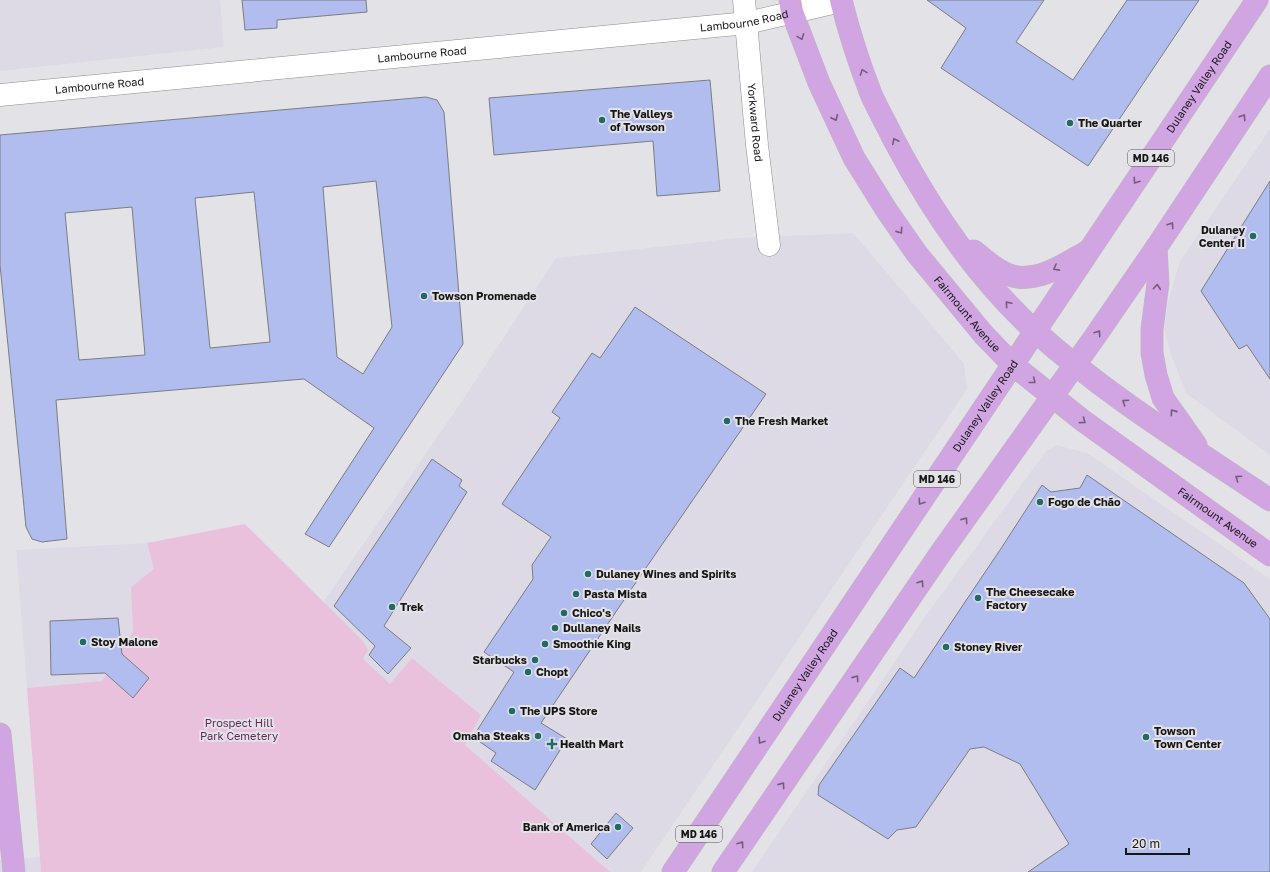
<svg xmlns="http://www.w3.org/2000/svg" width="1270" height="872" font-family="'Golos Text',sans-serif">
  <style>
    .built { fill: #dddae6 }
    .green { fill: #e9c1dd }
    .building { fill: #b0bdee; stroke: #7c7d81; fill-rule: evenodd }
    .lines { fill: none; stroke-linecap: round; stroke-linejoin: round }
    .minor-casing { stroke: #8c8b8f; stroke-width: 23 }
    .major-casing { stroke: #bebebe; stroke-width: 23 }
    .minor { stroke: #fff; stroke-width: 22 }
    .major { stroke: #d1a4e2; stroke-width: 22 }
    .oneway { stroke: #745d7c }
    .poi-dot { fill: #216b66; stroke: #e3e3e7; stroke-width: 1.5 }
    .labels { text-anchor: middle; stroke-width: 4; stroke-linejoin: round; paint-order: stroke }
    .shield { fill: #e3e3e7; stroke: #545455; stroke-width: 1 }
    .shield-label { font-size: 10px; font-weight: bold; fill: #161617 }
    .street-label { font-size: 11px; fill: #161617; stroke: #e3e3e7 }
    .poi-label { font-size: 11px; font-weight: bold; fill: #161617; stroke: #e3e3e7; text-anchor: start }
    .park-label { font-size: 11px; fill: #632a56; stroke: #e3e3e7 }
  </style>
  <rect width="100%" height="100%" fill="#e3e3e7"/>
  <path class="built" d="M0,0H220L224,47L0,71Z
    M1270,129V455L1187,394L1172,358L1164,329L1168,301L1180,261Z
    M853,233L964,363L967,389L641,872H610L465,745L481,715L412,658L390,685L363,659L324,601L460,404L556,258L738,238Z
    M1056,445L1087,453L1270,579V872H752L927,614L1046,451Z
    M147,543L154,569L131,587L133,632L102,681L27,688L16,550Z
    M40,857L41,872H0V860Z"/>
  <path class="green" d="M245,524L362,640L368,650L363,659L390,684L412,658L481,715L465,745L610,872H41L27,688L102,681L133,632L131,587L154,569L147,543Z"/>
  <path class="building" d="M242,0H366L367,12L277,20V28L245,30Z
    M927,0H1044L1016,42L1073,80L1127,0H1199L1088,166L941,68L966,28Z
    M710,80L720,191L657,196L653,141L494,155L489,98Z
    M426,97L437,100L444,112L463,344L329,547L305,534L374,428L304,379L56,400L67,539L42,542L32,539L26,527L0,265V135ZM376,181L392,327L363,374L337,357L323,187ZM254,192L270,342L210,348L195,198ZM132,207L145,355L79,360L65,213Z
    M1270,181V379L1247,345L1239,349L1201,291Z
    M635,307L766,394L630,591L541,723L567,739L535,790L491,761L496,753L473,737L514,672L484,652L533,579L532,565L551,537L502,504L560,418L552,412L592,353L600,358Z
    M432,459L462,480L459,486L467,492L384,626L411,648L388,674L369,655L375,646L334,606Z
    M1087,475L1244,583L1270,619V872H1028L1069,844L1020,764L984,747L970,749L916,827L897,830L888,839L818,795L819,785L900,668L914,678L1002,547L1042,485L1051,492L1080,488Z
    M118,618L122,654L149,678L133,698L105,673L51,675L50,621Z
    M616,813L633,828L607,859L591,844Z"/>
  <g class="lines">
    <defs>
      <g id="minor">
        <path id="s1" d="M744,0L757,145L769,245"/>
        <path id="s2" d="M0,95L747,23L841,1"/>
      </g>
      <g id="major">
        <path id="s3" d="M790,0L792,12L819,83L854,158L887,211L917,254L984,335L1013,365L1082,420L1270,555"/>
        <path d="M841,0C849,32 859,63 871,94C878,110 887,125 894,140C931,210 977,278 1035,331C1107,396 1190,446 1270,500"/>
        <path d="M1156,248L1158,283L1152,329V353L1156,375L1163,398L1196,445"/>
        <path d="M974,251C983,258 991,266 1001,271C1030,289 1063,265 1088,251"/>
        <path d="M0,734L14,872"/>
        <path id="s4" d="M673,872L1257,0"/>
        <path d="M723,872L942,551L1094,338L1156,248L1270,76"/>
      </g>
    </defs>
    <use href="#minor" class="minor-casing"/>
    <use href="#major" class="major-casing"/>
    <use href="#minor" class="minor"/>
    <use href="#major" class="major"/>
  </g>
  <defs><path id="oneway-chevron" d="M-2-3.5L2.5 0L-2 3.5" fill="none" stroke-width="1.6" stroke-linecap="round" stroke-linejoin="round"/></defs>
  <g class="oneway">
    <use href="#oneway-chevron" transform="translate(801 37) rotate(69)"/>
    <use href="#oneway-chevron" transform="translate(863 72) rotate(-110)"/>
    <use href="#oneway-chevron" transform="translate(1243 117) rotate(-57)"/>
    <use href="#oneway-chevron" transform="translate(835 118) rotate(65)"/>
    <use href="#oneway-chevron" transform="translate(895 141) rotate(-117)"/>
    <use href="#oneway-chevron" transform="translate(1136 181) rotate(124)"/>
    <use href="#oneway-chevron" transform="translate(1171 225) rotate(-56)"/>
    <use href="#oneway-chevron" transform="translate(900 231) rotate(55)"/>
    <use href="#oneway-chevron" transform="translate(1056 268) rotate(152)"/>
    <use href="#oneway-chevron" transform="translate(1157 287) rotate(-85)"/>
    <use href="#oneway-chevron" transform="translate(1008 304) rotate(-131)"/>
    <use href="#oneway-chevron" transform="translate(1098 333) rotate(-56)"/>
    <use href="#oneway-chevron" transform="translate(1033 381) rotate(39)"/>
    <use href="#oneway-chevron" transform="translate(1125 402) rotate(-146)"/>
    <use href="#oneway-chevron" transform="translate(1173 412) rotate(-125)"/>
    <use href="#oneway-chevron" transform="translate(1083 421) rotate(36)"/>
    <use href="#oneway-chevron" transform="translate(1238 478) rotate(-146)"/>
    <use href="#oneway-chevron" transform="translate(921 502) rotate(124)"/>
    <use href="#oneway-chevron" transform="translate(965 520) rotate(-55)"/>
    <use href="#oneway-chevron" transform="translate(921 583) rotate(-56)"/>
    <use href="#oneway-chevron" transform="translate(856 678) rotate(-55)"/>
    <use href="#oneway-chevron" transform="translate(761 741) rotate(124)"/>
    <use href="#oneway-chevron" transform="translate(782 785) rotate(-55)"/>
    <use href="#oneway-chevron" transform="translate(741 844) rotate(-56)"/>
  </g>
  <g class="poi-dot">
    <circle cx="602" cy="120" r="4"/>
    <circle cx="1070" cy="123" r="4"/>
    <circle cx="1253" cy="236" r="4"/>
    <circle cx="424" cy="296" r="4"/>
    <circle cx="727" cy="421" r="4"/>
    <circle cx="1040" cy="502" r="4"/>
    <circle cx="588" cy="574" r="4"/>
    <circle cx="576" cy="594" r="4"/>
    <circle cx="978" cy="598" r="4"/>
    <circle cx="392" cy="607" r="4"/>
    <circle cx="564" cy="613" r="4"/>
    <circle cx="555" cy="628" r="4"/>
    <circle cx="83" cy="642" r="4"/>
    <circle cx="545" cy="644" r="4"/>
    <circle cx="946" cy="647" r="4"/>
    <circle cx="535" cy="660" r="4"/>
    <circle cx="528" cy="672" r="4"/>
    <circle cx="512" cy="711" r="4"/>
    <circle cx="538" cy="736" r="4"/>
    <circle cx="1146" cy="737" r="4"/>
    <path d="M550 738h4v4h4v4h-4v4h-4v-4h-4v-4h4z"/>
    <circle cx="618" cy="827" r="4"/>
  </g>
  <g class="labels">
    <g class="shield">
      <rect x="1128" y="150" width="46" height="16" rx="3"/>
      <rect x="914" y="471" width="46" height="16" rx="3"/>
      <rect x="676" y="826" width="46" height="16" rx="3"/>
    </g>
    <g class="shield-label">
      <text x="1151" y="162">MD 146</text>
      <text x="937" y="483">MD 146</text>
      <text x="699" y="838">MD 146</text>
    </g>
    <g class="street-label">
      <text dy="4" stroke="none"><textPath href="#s2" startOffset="748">Lambourne Road</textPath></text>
      <text dy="4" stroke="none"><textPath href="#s2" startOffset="424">Lambourne Road</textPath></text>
      <text dy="4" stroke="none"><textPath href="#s2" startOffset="100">Lambourne Road</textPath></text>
      <text dy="4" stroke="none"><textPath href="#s4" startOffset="945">Dulaney Valley Road</textPath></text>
      <text dy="4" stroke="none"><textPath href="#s1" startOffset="123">Yorkward Road</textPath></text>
      <text dy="4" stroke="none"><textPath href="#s3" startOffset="364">Fairmount Avenue</textPath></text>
      <text dy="4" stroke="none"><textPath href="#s4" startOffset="561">Dulaney Valley Road</textPath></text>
      <text dy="4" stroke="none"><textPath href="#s3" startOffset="688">Fairmount Avenue</textPath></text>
      <text dy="4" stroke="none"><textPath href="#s4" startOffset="237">Dulaney Valley Road</textPath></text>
    </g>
    <g class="poi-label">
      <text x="610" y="118">The Valleys<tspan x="610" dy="13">of Towson</tspan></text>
      <text x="1078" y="127">The Quarter</text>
      <text x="1245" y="234" text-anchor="end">Dulaney<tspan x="1245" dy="13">Center II</tspan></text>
      <text x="432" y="300">Towson Promenade</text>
      <text x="735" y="425">The Fresh Market</text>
      <text x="1048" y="506">Fogo de Chão</text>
      <text x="596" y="578">Dulaney Wines and Spirits</text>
      <text x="986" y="596">The Cheesecake<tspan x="986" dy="13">Factory</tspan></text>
      <text x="584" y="598">Pasta Mista</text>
      <text x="400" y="611">Trek</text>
      <text x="572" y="617">Chico's</text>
      <text x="563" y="632">Dullaney Nails</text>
      <text x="91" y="646">Stoy Malone</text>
      <text x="553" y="648">Smoothie King</text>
      <text x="954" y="651">Stoney River</text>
      <text x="527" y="664" text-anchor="end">Starbucks</text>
      <text x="536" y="676">Chopt</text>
      <text x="520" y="715">The UPS Store</text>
      <text x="1154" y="735">Towson<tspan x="1154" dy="13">Town Center</tspan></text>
      <text x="530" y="740" text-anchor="end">Omaha Steaks</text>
      <text x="560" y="748">Health Mart</text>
      <text x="610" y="831" text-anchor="end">Bank of America</text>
    </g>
    <g class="park-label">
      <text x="239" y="727">Prospect Hill<tspan x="239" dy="13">Park Cemetery</tspan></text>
    </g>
  </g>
  <path d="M1126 848v6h63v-6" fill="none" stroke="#161617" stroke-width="2"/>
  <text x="1132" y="848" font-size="12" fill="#161617" stroke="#e3e3e7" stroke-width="3" paint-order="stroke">20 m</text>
</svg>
